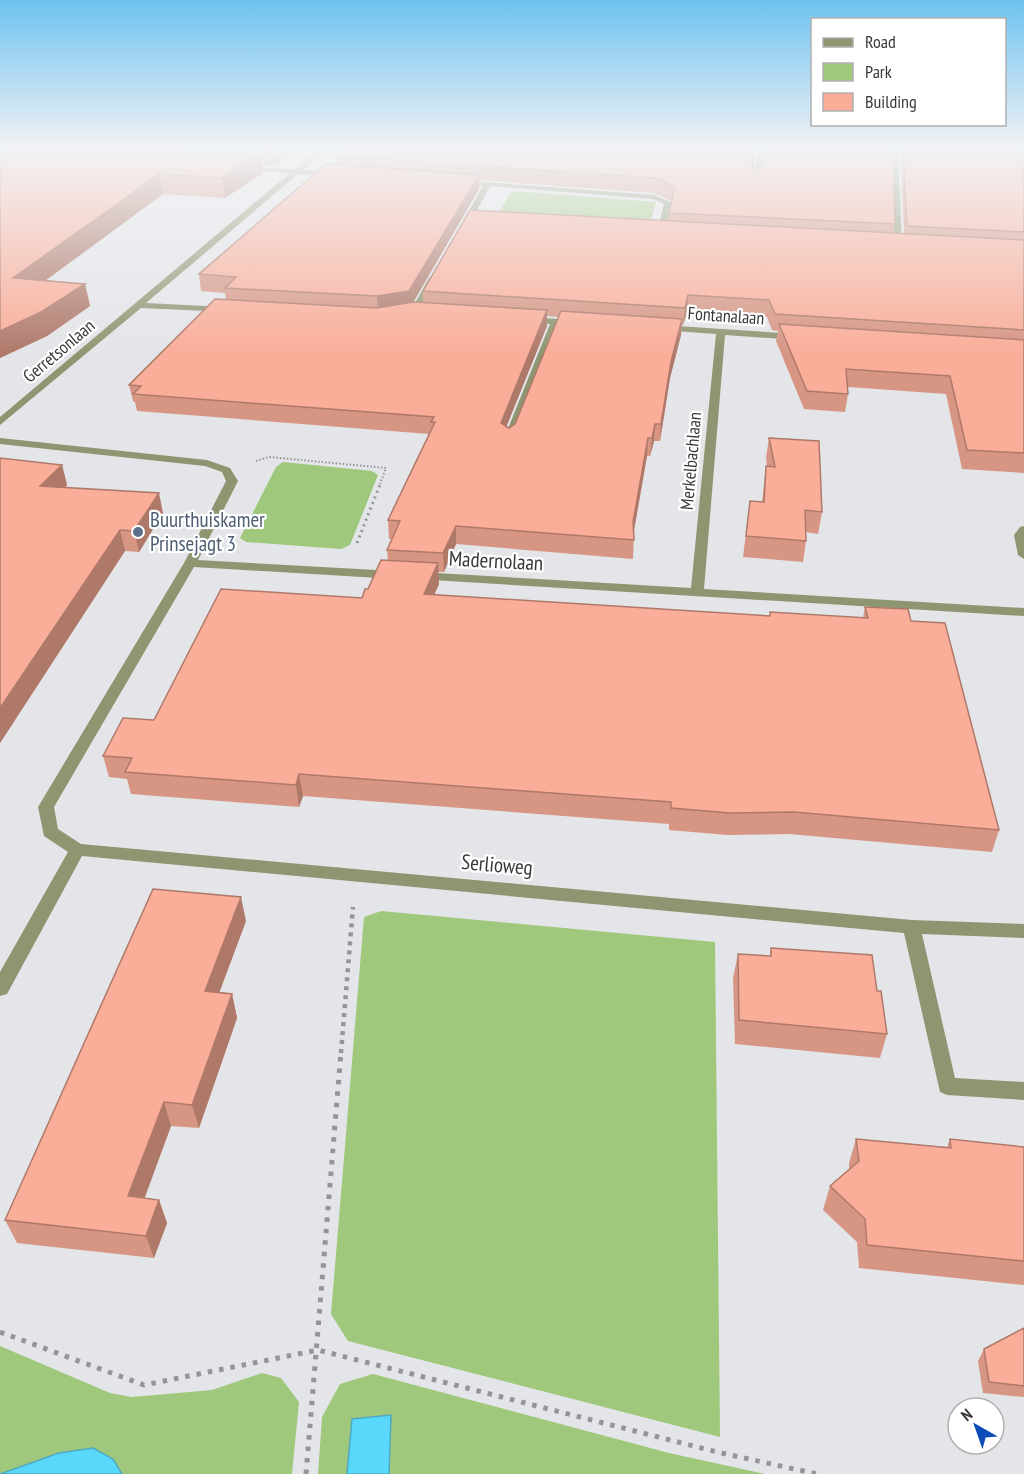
<svg xmlns="http://www.w3.org/2000/svg" width="1024" height="1474" font-family="'PT Sans Narrow',sans-serif">
  <style>
    .green { fill: #a0c87c }
    .water { fill: #59d8fb; stroke: #4fa8c1; stroke-width: 1.5 }
    .lines { fill: none; stroke-linecap: round; stroke-linejoin: round }
    .path-far3 { stroke: #949597; stroke-width: 2; stroke-dasharray: 1.5 2; stroke-linecap: butt }
    .path-far2 { stroke: #949597; stroke-width: 3; stroke-dasharray: 2 4; stroke-linecap: butt }
    .path-far1 { stroke: #949597; stroke-width: 4.5; stroke-dasharray: 4 5; stroke-linecap: butt }
    .path { stroke: #949597; stroke-width: 5; stroke-dasharray: 4.5 7; stroke-linecap: butt }
    .minor { fill: #8e9671; fill-rule: evenodd }
    .wall { fill: #d79583; fill-rule: evenodd }
    .shaded-wall { fill: #af796a }
    .building { fill: #faad98; stroke: #af796a; stroke-width: 1.5 }
    .service-dot { fill: #5c6f8a; stroke: #fff; stroke-width: 2 }
    .labels { text-anchor: middle; stroke-width: 4.5; stroke-linejoin: round; paint-order: stroke }
    .far-street-label { font-size: 18px; fill: #39393a; stroke: #fff }
    .service-label { font-size: 21px; fill: #4e5e75; stroke: #fff; text-anchor: start }
    .street-label { font-size: 21px; fill: #39393a; stroke: #fff }
  </style>
  <rect width="100%" height="100%" fill="#e3e5e8"/>
  <path class="green" d="M514,191L656,202L650,223L498,214L510,194Z
    M283,462L372,471L378,475L350,545L341,549L246,542L240,538L276,467Z
    M381,911L715,942L720,1437L348,1341L331,1314L364,917Z
    M0,1346L110,1393L132,1397L212,1390L262,1373L281,1378L299,1402L292,1474H122L113,1459L59,1453L0,1474Z
    M373,1374L669,1453L765,1474H389L390,1415L352,1420L347,1474H318L322,1417L340,1384Z"/>
  <path class="water" d="M391,1415L389,1474H347L352,1419Z
    M93,1448L113,1459L122,1474H0L59,1453Z"/>
  <g class="lines">
    <path class="path-far3" d="M256,461L269,457L386,468L380,484"/>
    <path class="path-far2" d="M357,543L381,482"/>
    <path class="path-far1" d="M341,1053L353,907"/>
    <path class="path" d="M0,1332L144,1385L318,1350L717,1452L817,1474
      M306,1474L341,1052"/>
    <path class="minor" d="M319,149H326L303,170L334,172L336,175L298,174L146,303L225,307L229,310L228,312L141,308L0,425V417L290,173L244,170L242,167L295,169Z
      M759,149H765L760,180L756,182L752,180Z
      M892,149H898L902,245L898,247L894,245Z
      M457,180L654,195L672,203L665,232L661,234L657,232L664,204L653,199L490,186L468,227L464,229L460,227L483,186L460,184Z
      M433,275L437,278L418,312L411,314L410,312L429,278Z
      M527,317L575,320L580,323L575,326L559,325L513,441L508,444L503,441L550,324L524,322V318Z
      M662,325L796,334L801,337L796,340L725,335L704,589L1024,608V616L415,579L413,576L419,572L691,588L716,334L659,330V326Z
      M0,438L207,460L230,468L238,481L198,560L395,571L401,575L395,579L194,567L54,807L58,829L81,844L912,920L1024,924V938L922,934L955,1078L1024,1082V1100L947,1095L940,1092L904,933L82,856L7,994L0,996V972L68,852L44,836L38,807L184,563L226,481L222,472L205,466L0,444Z
      M1024,526V559L1018,555L1014,535L1020,527Z"/>
  </g>
  <path class="wall" d="M0,149H300L274,166L262,165L263,173L225,198L163,194L46,280L85,284L90,306L47,336L0,358Z
    M900,149H1024V473L962,469L946,394L848,387V394L845,412L804,409L776,341L778,331L772,330L767,317L687,312L683,325H682L681,335L670,378L660,441H654L650,456H647L634,531L633,559L456,544L444,572H438L439,584L434,595L769,616L863,618L865,607L911,621L999,830L992,852L789,834L727,835L669,830V824L303,796L299,807L131,794L127,779L109,777L103,756L154,720L362,598L388,561L387,550L392,539H389L388,520L429,434L137,411L135,402L133,401L129,385L226,300L225,293L201,291L199,274L336,165L335,156L753,167L757,170L895,224L893,233H904ZM479,180L654,193L672,201L669,213L668,221L423,291V302H413L479,189ZM547,316L558,317L515,424L509,428L506,427L547,326Z
    M769,438L822,512L818,534L806,532V541L803,562L743,557L750,501L762,502L766,466H767L766,458Z
    M0,458L62,465L67,485L65,488L163,513L139,552L125,551L0,743Z
    M246,921L219,992L232,994L237,1018L199,1128L171,1126L144,1198L159,1200L167,1223L154,1258L17,1243L5,1220Z
    M771,948L877,991L887,1034L880,1058L735,1044L733,978L738,954L770,956Z
    M856,1139L947,1147L950,1139L1024,1147V1285L859,1268L857,1242L823,1210L830,1186L849,1169V1163Z
    M1024,1328V1397L983,1393L978,1361L984,1349Z"/>
  <path class="shaded-wall" d="M278,149H300L274,166L272,153Z
    M755,149H757L750,180L751,165Z
    M260,154L263,173L225,198L222,178Z
    M159,174L163,194L19,300L13,278Z
    M479,175V189L410,308L378,313L377,296Z
    M85,284L90,306L47,336L0,358V331Z
    M688,295L687,312L683,325L685,308Z
    M547,310V326L501,440V423Z
    M682,319L681,335L670,378L660,441L661,424L671,362Z
    M655,424L654,441L650,456L652,438Z
    M648,438L647,456L632,541L633,522Z
    M62,465L67,485L46,507L40,486Z
    M159,493L163,513L139,552L134,531Z
    M456,526V544L444,572L443,553Z
    M120,530L125,551L0,743V708Z
    M438,563L439,584L425,615L424,594Z
    M299,774L303,796L299,807L296,785Z
    M241,897L246,921L211,1015L205,991Z
    M232,994L237,1018L199,1128L192,1105Z
    M164,1102L171,1126L137,1219L128,1196Z
    M159,1200L167,1223L154,1258L146,1236Z"/>
  <path class="building" d="M0,149H180L260,154L222,178L159,174L13,278L85,284L41,312L0,331Z
    M220,149H278L272,153Z
    M344,149H755L751,165L757,170L763,168L766,149H893L895,224L669,213L675,187L655,178L335,156Z
    M903,149H1024V232L907,226Z
    M326,164L479,175L409,291L377,296L225,288L236,277L199,274Z
    M470,210L1024,240V330L775,314L769,300L688,295L685,308L423,291Z
    M215,299L377,308L413,302L547,310L501,423L509,428L515,424L561,311L682,319L671,362L661,424H655L652,438H648L633,522L634,540L456,526L443,553L387,550L400,521L388,520L435,422H431L434,417L133,394L141,386L129,385Z
    M779,324L1024,340V453L967,450L950,376L846,369L848,394L807,391Z
    M769,438L819,441L822,512L805,510L806,541L746,536L750,501L764,502L766,466L775,467Z
    M0,458L62,465L40,486L159,493L134,531L120,530L0,708Z
    M381,560L438,563L424,594L770,616V612L868,618L865,607L908,609L911,621L945,623L999,830L794,812L730,813L671,808V802L299,774L296,785L125,772L132,758L103,756L123,718L154,720L221,589L362,598L365,589H368Z
    M153,889L241,897L205,991L232,994L192,1105L164,1102L128,1196L159,1200L146,1236L5,1220Z
    M771,948L872,955L877,991H881L887,1034L739,1020L738,954L771,956Z
    M856,1139L951,1148L950,1139L1024,1147V1261L867,1245L865,1219L830,1186L859,1161Z
    M1024,1328V1386L989,1382L984,1349Z"/>
  <linearGradient id="sky" x2="0" y2="1"><stop stop-color="#6fc2f0"/><stop offset="0.42" stop-color="#f2f3f5"/><stop offset="1" stop-color="#f2f3f5" stop-opacity="0"/></linearGradient>
  <rect width="1024" height="355" fill="url(#sky)"/>
  <circle class="service-dot" cx="138" cy="532" r="6"/>
  <g class="labels">
    <g class="far-street-label">
      <text transform="translate(726 316) rotate(4)" y="6">Fontanalaan</text>
      <text transform="translate(59 351) rotate(-40)" y="6">Gerretsonlaan</text>
      <text transform="translate(691 461) rotate(-85)" y="6">Merkelbachlaan</text>
    </g>
    <g class="service-label">
      <text x="150" y="527">Buurthuiskamer<tspan x="150" dy="24">Prinsejagt 3</tspan></text>
    </g>
    <g class="street-label">
      <text transform="translate(496 561) rotate(3)" y="7">Madernolaan</text>
      <text transform="translate(497 865) rotate(5)" y="7">Serlioweg</text>
    </g>
  </g>
  <rect x="811" y="18" width="195" height="108" fill="#ffffff" stroke="#b0b0b0" stroke-width="1.5"/>
  <rect x="823" y="38" width="30" height="9" fill="#8e9671" stroke="#b0b0b0" stroke-width="1.5"/>
  <text x="865" y="48" font-size="18" fill="#39393a">Road</text>
  <rect x="823" y="63" width="30" height="18" fill="#a0c87c" stroke="#b0b0b0" stroke-width="1.5"/>
  <text x="865" y="78" font-size="18" fill="#39393a">Park</text>
  <rect x="823" y="93" width="30" height="18" fill="#faad98" stroke="#b0b0b0" stroke-width="1.5"/>
  <text x="865" y="108" font-size="18" fill="#39393a">Building</text>
  <g transform="translate(976 1426) rotate(320)"><circle r="28" fill="#ffffff" stroke="#b0b0b0" stroke-width="1.5"/>
  <path d="M0-4.5L10 22L0 15L-10 22Z" fill="#0e4db8"/>
  <text y="-9" font-size="16" font-weight="bold" text-anchor="middle" fill="#39393a">N</text>
  </g>
</svg>
